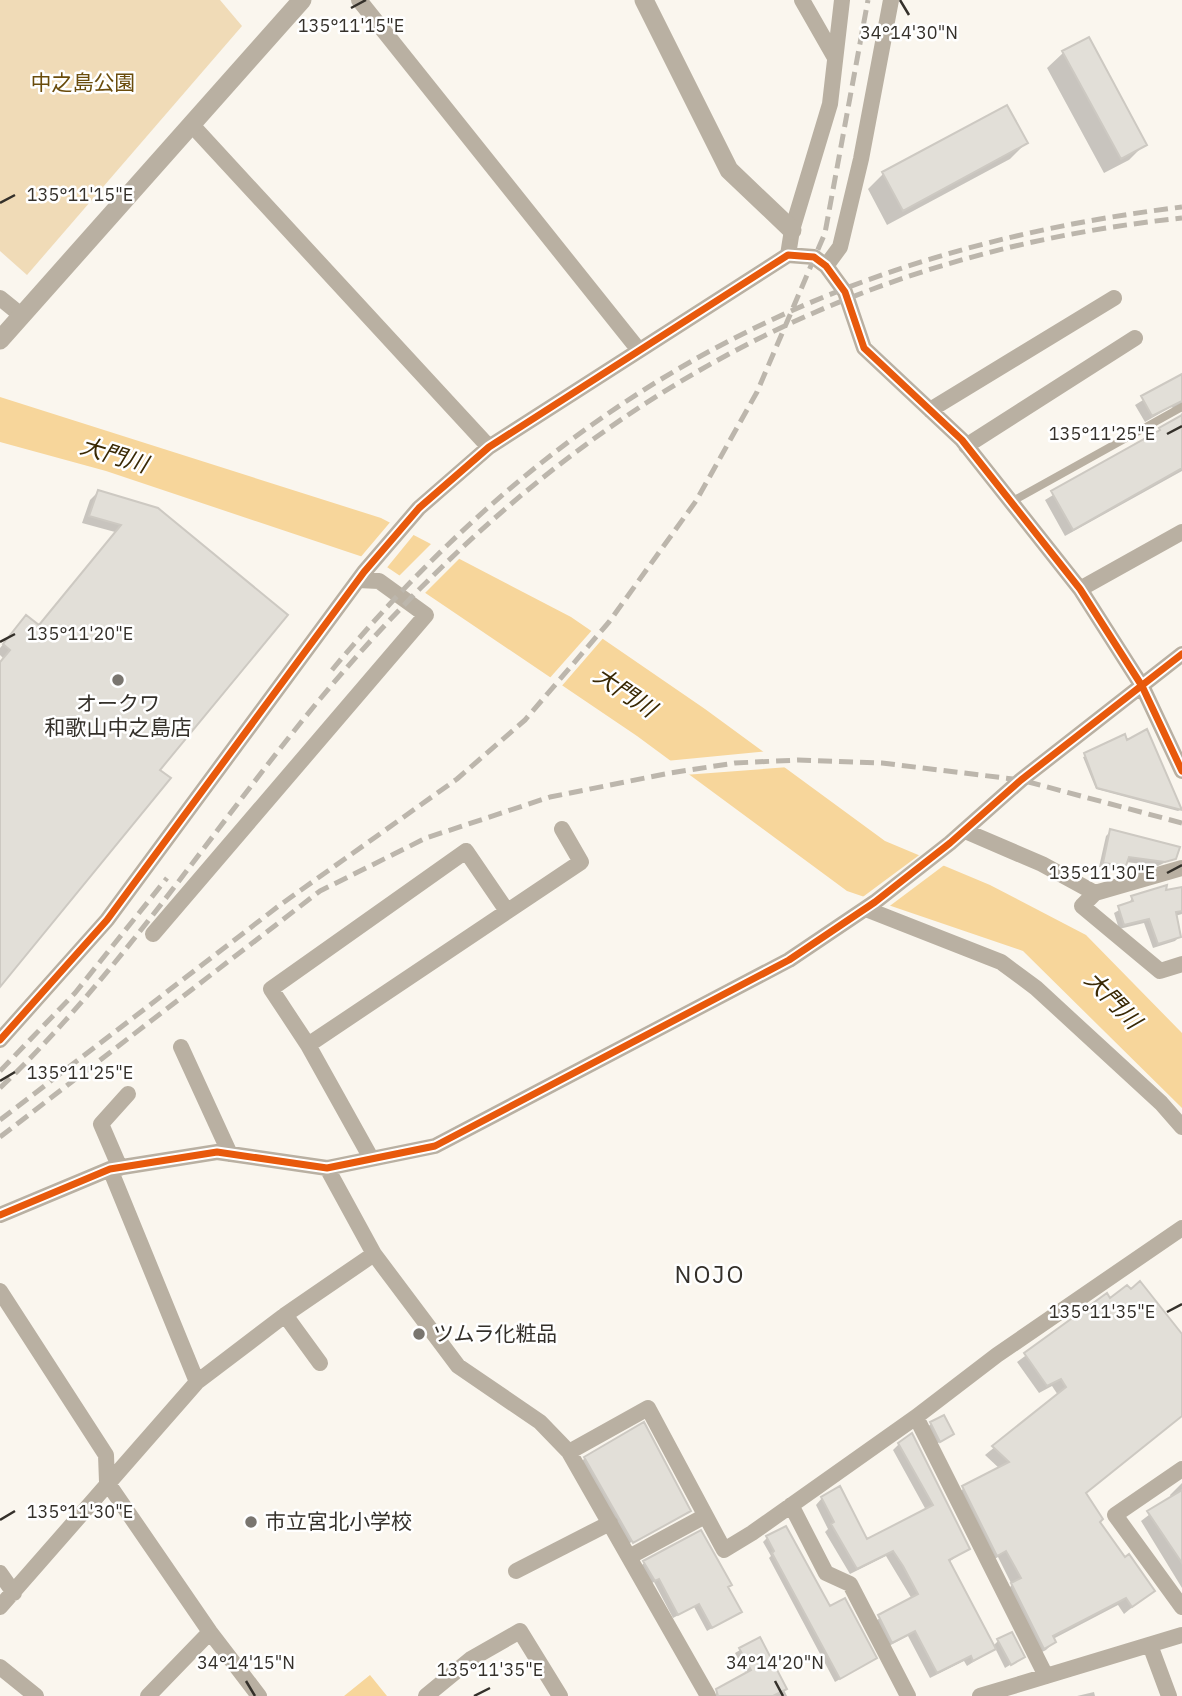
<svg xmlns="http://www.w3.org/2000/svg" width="1182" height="1696" font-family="'IBM Plex Sans','Noto Sans JP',sans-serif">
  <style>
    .green { fill: #f0dbb7 }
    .water { fill: #f7d69b }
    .pier { fill: #faf6ee }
    .shadow { fill: #0003 }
    .building { fill: #e2dfd8; stroke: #cdc9c2; stroke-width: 2 }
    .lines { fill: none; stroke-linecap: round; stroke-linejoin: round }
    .service { stroke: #b9b0a2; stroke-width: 8 }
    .minor { stroke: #b9b0a2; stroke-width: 16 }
    .tertiary { stroke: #b9b0a2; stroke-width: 19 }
    .rail { stroke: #bcb6ac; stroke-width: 5; stroke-dasharray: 14 7; stroke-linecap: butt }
    .cycleway-casing { stroke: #fff; stroke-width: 11 }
    .cycleway { stroke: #e8590c; stroke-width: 7 }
    .ticks { fill: none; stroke: #34302a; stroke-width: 2.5 }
    .poi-dot { fill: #79756f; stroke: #fff; stroke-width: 2.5 }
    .labels { text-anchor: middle; stroke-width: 5; stroke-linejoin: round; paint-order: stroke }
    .park-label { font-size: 21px; fill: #6a4c0c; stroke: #fff }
    .poi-label { font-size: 21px; fill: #34302a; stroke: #fff; text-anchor: start }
    .water-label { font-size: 23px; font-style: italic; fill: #3a2904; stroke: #fff }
    .quarter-label { font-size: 24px; letter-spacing: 2px; fill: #34302a; stroke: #fff }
    .ticks-label { font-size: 18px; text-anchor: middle; fill: #34302a; stroke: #fff; stroke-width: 5; stroke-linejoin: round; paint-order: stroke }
  </style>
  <rect width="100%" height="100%" fill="#faf6ee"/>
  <path class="green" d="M0,0H220L242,26L27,275L0,251Z"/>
  <path class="water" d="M0,397L381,518L571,617L705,709L885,841L990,885L1086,935L1182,1033V1108L1023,951L847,891L637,736L381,563L106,471L0,442Z
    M370,1675L387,1696H344Z"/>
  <path class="pier" d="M392,520L416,532L385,570L359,559Z
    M434,541L462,556L423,595L397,578Z
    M594,628L605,636L560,688L548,680Z
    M768,751L789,767L684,775L666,761Z
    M922,853L947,863L887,908L860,899Z"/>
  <path class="shadow" d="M1063,53L1145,144L1129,160L1104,173L1047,68Z
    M1026,143L1010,159L887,225L868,189L883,174Z
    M1182,376V471L1065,536L1045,500L1180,417L1182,412L1171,407L1145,422L1135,405Z
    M98,492L157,510L158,770L0,984V663L4,659L0,655V648L19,625L38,627L115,532L82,523L90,500Z
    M1147,732L1180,810L1178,811L1096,789L1083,757L1126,743Z
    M1111,831L1174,858L1158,866L1126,862L1120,870L1099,867L1106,836Z
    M1182,888V914L1175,916L1180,936L1175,941L1153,948L1144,923L1119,929L1114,913L1128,905L1132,898Z
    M1106,1296L1182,1337V1415L1084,1494L1098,1522L1152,1591L1124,1614L1118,1605L1053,1639L1054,1642L1046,1650L1036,1655L1004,1593L1012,1585L998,1557L989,1562L956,1496L964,1488L1000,1469L985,1455L1058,1395L1052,1386L1039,1393L1017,1362Z
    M931,1424L952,1434L935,1445L926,1428Z
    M899,1444L968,1548L949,1562L993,1646L998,1641L1023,1657L1005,1668L995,1648L967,1666L964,1661L930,1678L908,1636L885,1648L872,1623L912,1599L886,1556L850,1574L825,1532L828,1529L816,1505L822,1498L866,1541L926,1510L893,1450Z
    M585,1458L688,1511L628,1544L581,1462Z
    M1182,1483V1588L1141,1521L1171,1498L1170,1495Z
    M767,1538L875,1658L870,1662L835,1682L769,1558L771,1556L763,1542Z
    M644,1563L727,1588L740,1612L707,1631L694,1607L673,1618L654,1582L650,1584L640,1567Z
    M759,1639L787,1696H715L718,1689L746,1674L735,1653Z
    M1094,1692L1095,1696H1077Z"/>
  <path class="building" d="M1089,37L1147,145L1121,159L1062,51Z
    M1007,105L1028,143L903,211L882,172Z
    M1182,374V401L1152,416L1141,396Z
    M1182,415V468L1073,530L1051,491L1160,430L1159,428Z
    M98,490L158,508L288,615L160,770L171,778L0,987V662L10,650L3,644L26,615L39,625L121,525L89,516Z
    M1147,729L1182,810L1097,788L1084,753L1125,734L1127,740Z
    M1110,829L1180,847L1176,859L1165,862L1129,857L1126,866L1103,863Z
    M1167,885L1166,890L1182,887V911L1176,912L1181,937L1158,944L1149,919L1124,925L1118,906L1133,901L1131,896Z
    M1140,1281L1182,1334V1416L1086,1493L1103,1519L1100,1522L1125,1557L1129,1554L1155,1591L1132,1607L1126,1598L1053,1636L1056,1642L1044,1649L1011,1583L1021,1578L1006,1551L997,1556L962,1486L1009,1462L992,1446L1066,1387L1061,1379L1047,1386L1024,1353L1107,1293L1110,1298L1127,1285L1131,1289Z
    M944,1415L954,1434L940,1442L930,1422Z
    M644,1422L691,1511L633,1543L584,1457Z
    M912,1433L970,1549L949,1560L996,1649L973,1661L971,1656L937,1673L915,1631L892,1643L878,1615L918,1594L903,1566L893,1551L857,1569L831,1524L834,1522L821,1497L840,1486L867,1539L933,1505L898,1443Z
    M1182,1490V1563L1147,1511Z
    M786,1526L830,1606L845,1598L877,1658L840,1679L772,1553L774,1551L766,1536Z
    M701,1530L732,1585L728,1587L742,1612L712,1628L699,1604L678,1615L659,1579L655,1581L643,1561Z
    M1012,1632L1025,1657L1011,1665L997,1639Z
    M760,1637L787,1689L773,1696H718L716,1689L751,1670L739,1648Z"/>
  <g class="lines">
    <path class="service" d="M1011,502L1182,407"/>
    <path class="minor" d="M359,0L638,349
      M802,0L834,56
      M191,124L489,447
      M788,255L792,230L830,104L842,0
      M826,266L840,247L861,159L891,0
      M0,298L21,315
      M930,410L1114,298
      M966,446L1135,338
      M1080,589L1182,532
      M965,831L1042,864L1095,893L1182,868
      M1095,893L1082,906L1160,971L1182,964
      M866,909L1001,962L1036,988L1161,1103L1182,1127
      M153,934L426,615L379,581L358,580
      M0,1040L107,920L364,572L419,508L489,447L788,255L814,257L826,266L845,292L864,348L962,440L1080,589L1142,686L1182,771
      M308,1045L271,989L466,851L507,911
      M181,1047L230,1154
      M371,1158L308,1045L581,862L562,829
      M120,1168L101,1124L128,1094
      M327,1168L374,1254L458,1366L540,1422L569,1452L708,1696
      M110,1169L197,1382
      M0,1215L110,1169L217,1152L327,1168L435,1146L789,960L875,902L950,843L1021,780L1182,654
      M0,1291L106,1455L107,1482L210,1632L259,1696
      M285,1315L320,1363
      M916,1417L1046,1676
      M569,1452L648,1408L724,1550L752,1533L916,1417L997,1355L1182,1228
      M1182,1469L1115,1515L1182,1607
      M791,1505L826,1573L850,1584L908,1696
      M629,1557L705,1516
      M516,1571L610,1523
      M0,1573L14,1593
      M0,1607L197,1382L285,1315L374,1254
      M1150,1645L1169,1696
      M0,1667L36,1696
      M148,1696L210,1632
      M426,1696L471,1659L520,1631L560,1696
      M980,1696L1182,1635"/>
    <path class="tertiary" d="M644,0L729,170L792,230
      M0,340L302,0"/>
    <path class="rail" d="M332,670C561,394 827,250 1182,207
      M0,1071L75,993L167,878
      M0,1088C122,972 213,828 320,699C550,423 820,256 1182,218
      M0,1120L280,905L457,779L525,720L609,622L696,501L757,392L825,233L868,0
      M0,1137L320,891L426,838L550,797L670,773L735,763L798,760L882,763L1021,780L1182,823"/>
    <defs>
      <path id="cycleway" d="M0,1040L107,920L364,572L419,508L489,447L788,255L814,257L826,266L845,292L864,348L962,440L1080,589L1142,686L1182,771
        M0,1215L110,1169L217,1152L327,1168L435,1146L789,960L875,902L950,843L1021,780L1182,654"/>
    </defs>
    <use href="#cycleway" class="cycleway-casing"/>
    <use href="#cycleway" class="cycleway"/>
  </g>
  <path class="ticks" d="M900,0L909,15M351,8L366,0M0,203L15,195M1167,434L1182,426M0,642L15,634M1167,873L1182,865M0,1081L15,1072M1167,1312L1182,1304M0,1520L15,1511M246,1681L255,1696M775,1681L783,1696M474,1696L490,1688"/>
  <g class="poi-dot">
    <circle cx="118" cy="680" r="7"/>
    <circle cx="419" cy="1334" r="7"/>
    <circle cx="251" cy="1522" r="7"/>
  </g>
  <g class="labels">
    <g class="park-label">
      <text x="83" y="90">中之島公園</text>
    </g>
    <g class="poi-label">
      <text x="118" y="711" text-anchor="middle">オークワ<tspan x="118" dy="24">和歌山中之島店</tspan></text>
      <text x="433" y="1341">ツムラ化粧品</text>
      <text x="265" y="1529">市立宮北小学校</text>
    </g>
    <g class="water-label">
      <text transform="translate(114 455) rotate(17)" y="8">大門川</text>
      <text transform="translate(625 692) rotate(34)" y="8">大門川</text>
      <text transform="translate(1113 1000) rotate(46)" y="8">大門川</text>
    </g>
    <g class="quarter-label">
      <text x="710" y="1283">NOJO</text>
    </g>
  </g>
  <g class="ticks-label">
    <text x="351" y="32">135°11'15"E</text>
    <text x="909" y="39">34°14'30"N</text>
    <text x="80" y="201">135°11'15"E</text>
    <text x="1102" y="440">135°11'25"E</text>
    <text x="80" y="640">135°11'20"E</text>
    <text x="1102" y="879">135°11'30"E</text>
    <text x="80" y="1079">135°11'25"E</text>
    <text x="1102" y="1318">135°11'35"E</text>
    <text x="80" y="1518">135°11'30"E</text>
    <text x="246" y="1669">34°14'15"N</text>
    <text x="775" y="1669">34°14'20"N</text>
    <text x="490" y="1676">135°11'35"E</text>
  </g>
</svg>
